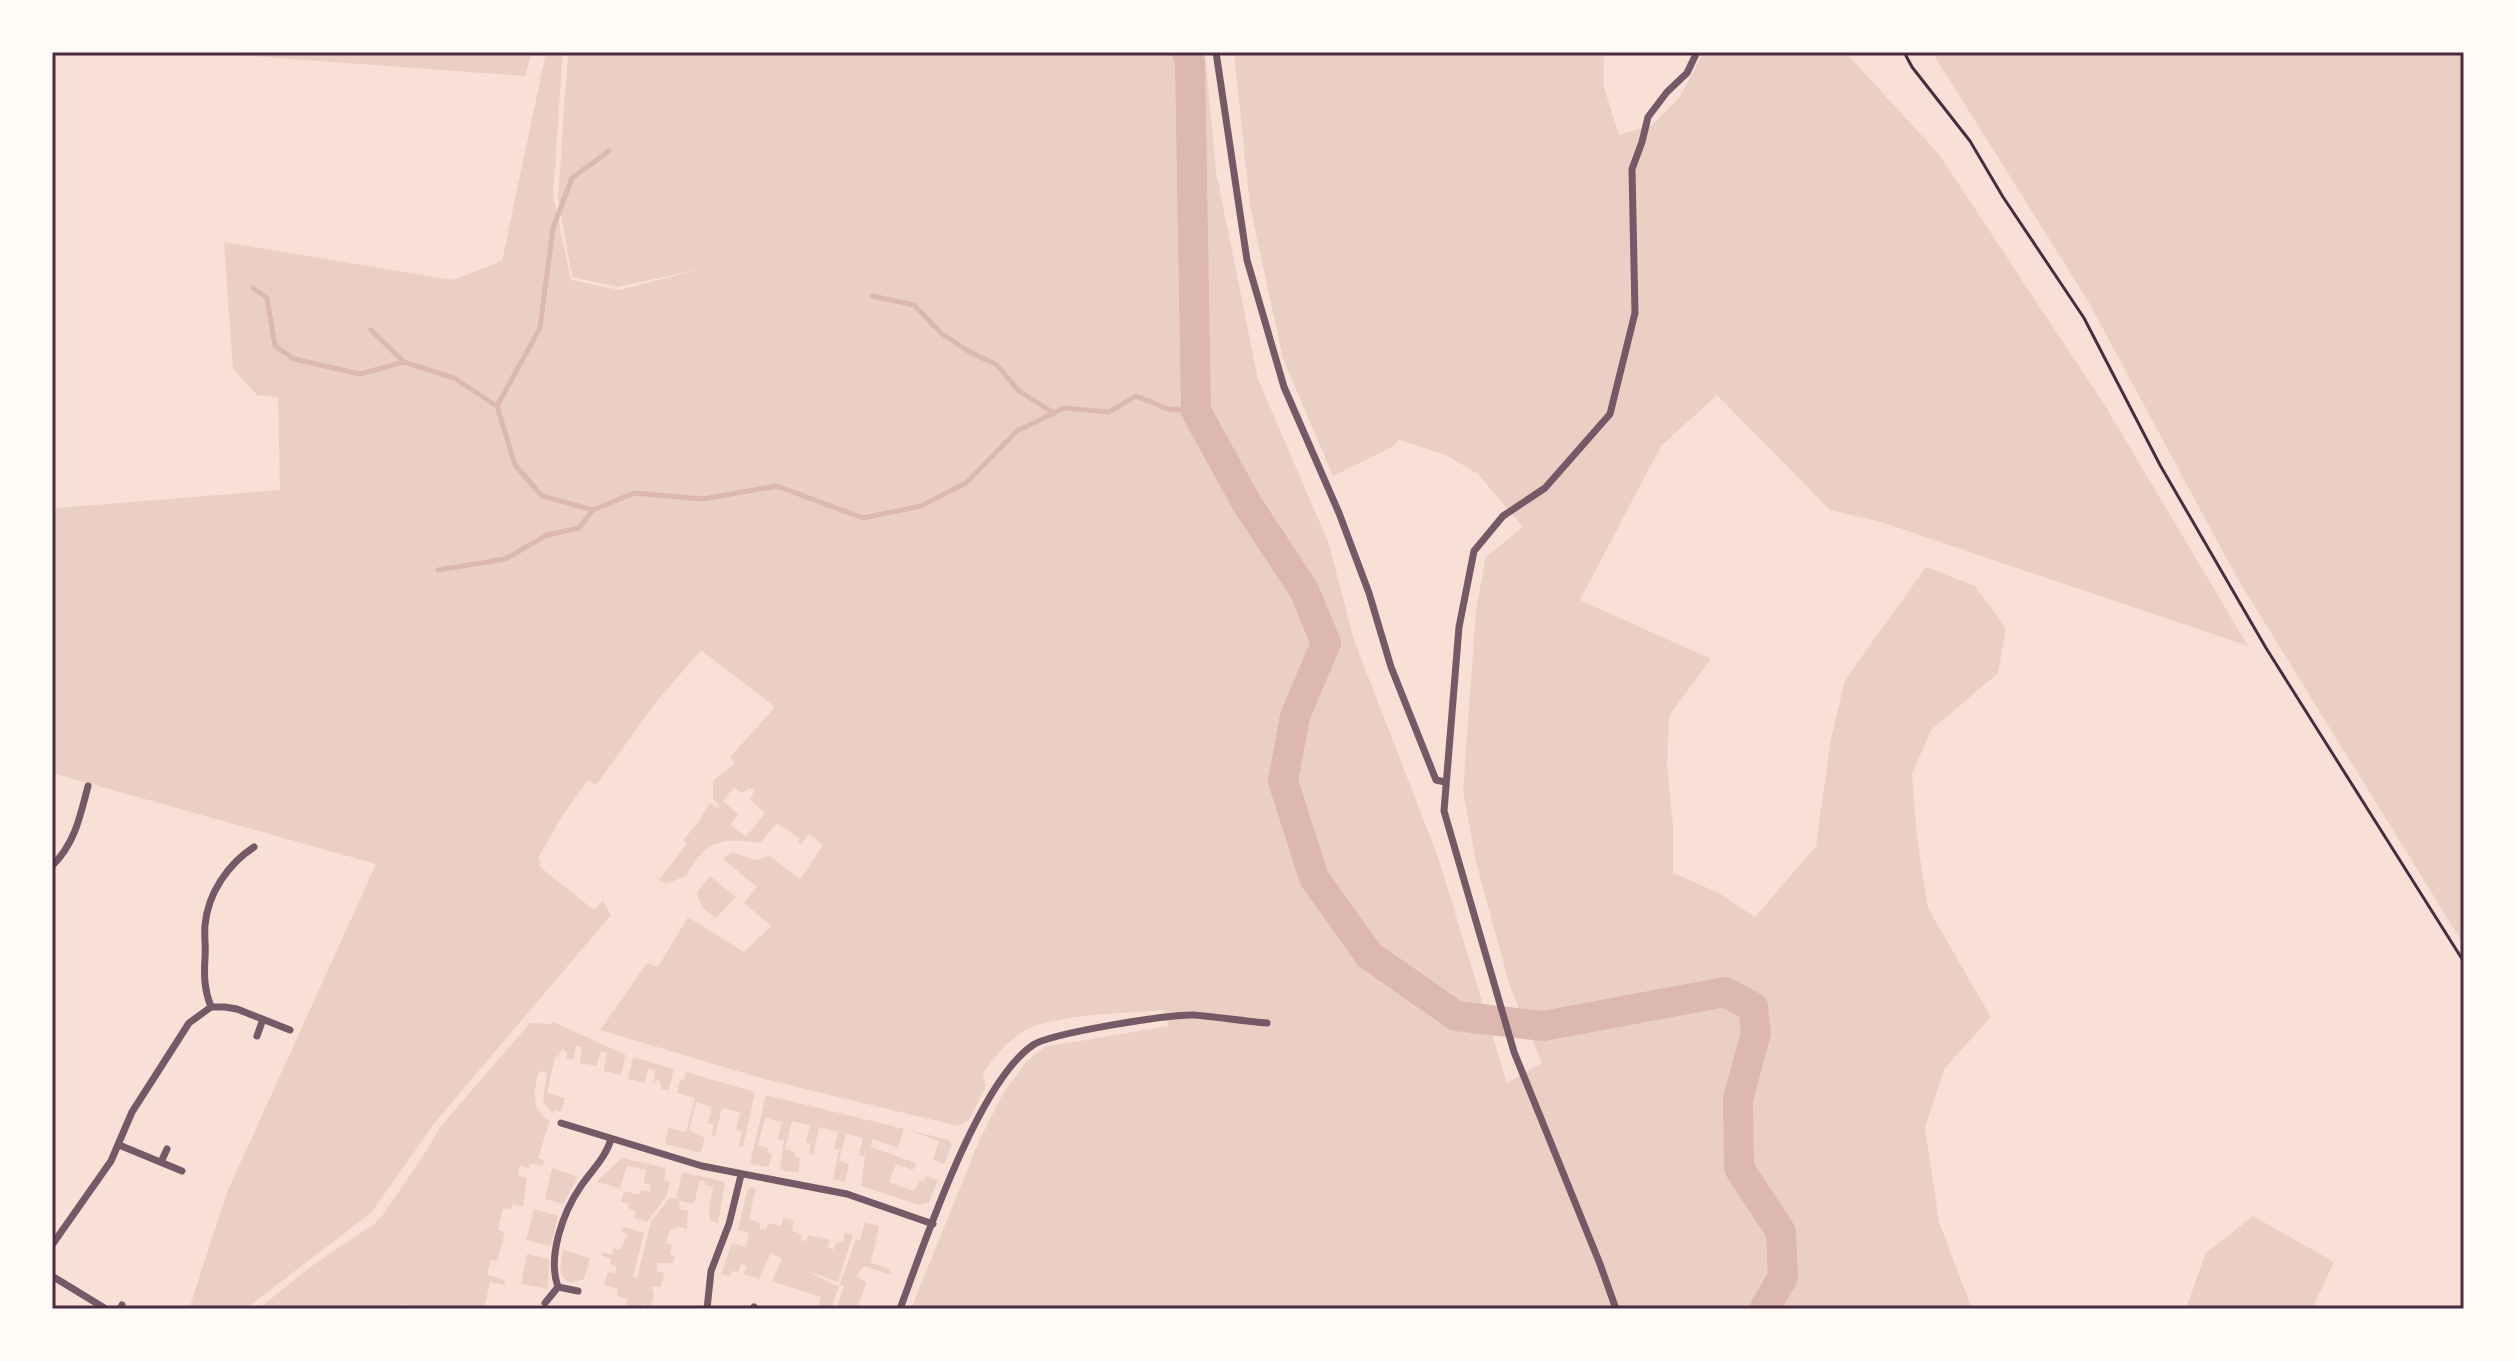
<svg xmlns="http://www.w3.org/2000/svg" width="2516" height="1361" font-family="Overpass,sans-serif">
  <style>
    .green { fill: #ebcfc5; fill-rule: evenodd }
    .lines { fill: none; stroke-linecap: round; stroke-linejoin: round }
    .stream { stroke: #dcb8b0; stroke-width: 5 }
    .river { stroke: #dcb8b0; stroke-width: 30 }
    .path { stroke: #4a2c40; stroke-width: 3 }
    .minor { stroke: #755966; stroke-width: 7 }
    .neatline { fill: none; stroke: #4a2c40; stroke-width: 3 }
  </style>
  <rect width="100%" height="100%" fill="#f7e1d7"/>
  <path class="green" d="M195,52H532L525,76Z
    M546,52H563L553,195L571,280L620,290L701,269L617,287L572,277L558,198L568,52H1205L1216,172L1258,379L1329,544L1354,640L1438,857L1507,1083L1542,1063L1510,987L1476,862L1463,790L1476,609L1486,557L1523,527L1478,474L1446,455L1399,440L1392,447L1333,476L1283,359L1250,206L1234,52H1604L1603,84L1619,135L1652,125L1679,98L1704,52H1734L1739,55L1741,52H1845L1938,153L2106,407L2248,646L1881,522L1830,510L1717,395L1661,446L1580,600L1711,659L1669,716L1667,764L1673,827V873L1719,893L1755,917L1816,846L1831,739L1845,680L1926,567L1975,586L2006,628L1998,673L1931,730L1912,774L1917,838L1928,908L1991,1017L1944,1069L1925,1128L1939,1222L1972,1309H911L979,1141L1003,1093L1025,1063L1044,1047L1169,1026L1163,1010C1121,1014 1072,1013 1032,1027C1014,1033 993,1058 983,1074L986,1086L969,1120L958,1126L764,1079L600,1030L647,963L658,967L688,917L744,952L771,926L744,903L757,887L723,859L732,852L754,860L770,856L800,879L823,845L809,834L801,844L798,842L800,839L777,823L761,842C754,843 749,842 742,841C711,839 701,851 686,876L666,884L659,880L687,844L683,840L697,824L710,803L717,808L719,805L713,799V781L735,763L730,757L775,707L701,650L657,701L596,785L588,780L561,818L538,858L540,862L539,866L594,910L603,901L611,915L436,1121L371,1213L245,1309H189L228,1190L376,864L52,773V564L56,508L280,490L278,397L257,395L233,369L224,242L453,280L502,261ZM734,787L742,793L750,788L754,791L750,800L765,813L746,837L730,825L738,814L723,801Z
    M1932,52H2464V945L2237,578L2088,301Z
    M710,876L736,897L716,918C704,910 699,906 697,892Z
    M553,1022L626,1055L621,1075L604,1071L607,1053L600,1052L597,1066L580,1063L582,1047L576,1046L573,1060L566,1058L567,1053L562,1049L558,1057H555L547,1093L565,1098L561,1112L554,1110L553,1114L543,1102L547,1073L539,1071C534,1091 530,1109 550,1121L538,1158L544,1160L543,1166L531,1163L529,1168L520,1166L518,1175L527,1178L523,1207L513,1204L511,1209L503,1208L498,1230L505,1232L497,1261L491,1260L487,1275L505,1280L504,1285L490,1282L484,1309H455L439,1305L438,1309H417L405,1304L402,1309H258L313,1265L374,1224L382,1216L427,1150L440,1127L530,1023L551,1024Z
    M633,1057L674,1069L669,1090L661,1089L660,1081L656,1080L653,1087L655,1070L648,1068L645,1083L628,1079Z
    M686,1072L755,1092L743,1147L739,1146L742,1131L736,1129L740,1112L722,1108L715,1136L712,1135L714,1125L708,1123L712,1107L696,1102L689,1130L705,1138L701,1153L665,1144L668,1128L686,1132L695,1098L677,1093L680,1080H684Z
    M766,1095L949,1140L952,1144L944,1164L933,1160L939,1141L904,1129L898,1148L872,1139L871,1147L916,1163L913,1170L896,1164L889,1182L914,1191L919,1180L924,1182L926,1176L938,1180L929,1202L919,1205L861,1186L865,1157L859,1155L863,1138L846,1134L839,1161L849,1164L845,1182L833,1179L839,1150L834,1149L838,1132L819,1127L813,1155L809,1154L811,1144L806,1142L810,1125L792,1121L785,1149L795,1152L794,1156L800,1158L798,1173L780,1170L784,1141L778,1139L782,1122L765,1118L758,1145L768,1148L767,1152L772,1154L769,1167L750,1164Z
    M622,1158L666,1168L664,1180L670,1182L666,1197L647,1222L634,1218L636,1211L628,1208L629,1204L621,1202L624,1191L639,1195L641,1190L650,1192L651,1185L644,1183L646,1170L627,1166L620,1188L596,1182Z
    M552,1168L578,1177L563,1204L545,1199Z
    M682,1172L722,1181L725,1184L718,1223L710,1221L709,1207L713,1187L704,1185L705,1181L700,1180L694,1204L680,1201L679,1209L688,1211L687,1229L677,1226L675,1229H670L666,1243L672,1245L670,1254L675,1256L673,1263H658L656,1271L665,1273L661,1287H652L654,1295L651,1307L643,1304L642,1309L626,1306L627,1299L617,1296L618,1289L604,1285L608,1272L615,1274L617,1267L610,1264L611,1259L601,1255L602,1252L612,1255L614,1248L620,1250L628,1234L621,1232L623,1227L644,1233L633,1277L637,1278L651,1222L669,1198L676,1199Z
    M751,1187L756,1188L749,1219L760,1223V1229L766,1230L768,1223L781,1226L783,1218L794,1220L792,1231L802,1234L801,1240L806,1241L808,1235L830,1240L828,1247L833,1250L837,1241L843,1242L845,1233L853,1235L838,1282L805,1270L839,1287L831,1309H817L821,1297L772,1281L782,1259L771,1253L759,1279L744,1274L747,1266L741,1264L738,1272L732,1271L730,1277L721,1274L732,1243L746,1247L749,1233L738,1230L747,1191Z
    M534,1209L558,1216L551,1246L526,1240Z
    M2253,1216L2334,1262L2312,1309H2186L2205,1254Z
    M865,1222L879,1226L871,1263L889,1268V1271L892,1273L891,1275L864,1266L856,1276L867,1282L856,1309L837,1307L844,1286L840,1284L856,1239L860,1240Z
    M563,1250L590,1258L584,1279L571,1283L563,1278L560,1269Z
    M527,1254L549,1259L548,1289L521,1284Z"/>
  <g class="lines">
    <path class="stream" d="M253,288L267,298L275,346L294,359L360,374L404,362L454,378L497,406L515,465L542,496L593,510L634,493L703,499L777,486L863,518L921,506L966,483L1017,431L1064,408L1109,412L1136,396L1168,409L1196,411
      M872,296L914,305L941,333L968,351L997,365L1019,391L1054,413
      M371,330L404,362
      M497,406L540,328L553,228L572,178L609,151
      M438,570L505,559L547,535L579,528L593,510"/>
    <path class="river" d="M1187,52L1190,63L1196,411L1246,502L1304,590L1326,643L1295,716L1283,781L1314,878L1369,955L1456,1016L1543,1026L1725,992L1753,1007L1756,1033L1738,1099L1739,1168L1781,1232L1783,1277L1764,1309"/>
    <path class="path" d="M1904,52L1912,67L1970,141L2003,197L2084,318L2160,465L2266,648L2464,962"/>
    <path class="minor" d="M1216,52L1247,260L1284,387L1339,513L1369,593L1391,667L1436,780L1445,782
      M52,866C75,843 80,817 88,786
      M211,1007C204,989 204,976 205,957C206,947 204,936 205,925C208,893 228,864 254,847
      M257,1036L263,1019
      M561,1123L702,1166L847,1194L933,1224
      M119,1145L182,1171
      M161,1162L167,1149
      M52,1245L111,1161L132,1112L189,1023L211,1007H225L237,1009L290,1030
      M52,1276L106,1309
      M558,1287C547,1257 563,1212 581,1186C592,1170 606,1157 611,1139
      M558,1287L578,1291
      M545,1303L558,1287
      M120,1309L122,1305
      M707,1309L711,1271L729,1224L741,1175
      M753,1309L754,1307
      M900,1309C924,1244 978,1082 1033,1045C1051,1033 1170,1014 1194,1015C1218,1017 1243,1021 1267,1023
      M1616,1309L1600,1264L1514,1052L1444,811L1459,627L1474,551L1503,516L1545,488L1610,414L1635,313L1632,169L1642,142L1648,117L1667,92L1687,73L1697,52"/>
  </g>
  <rect width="2516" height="1361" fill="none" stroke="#fffaf5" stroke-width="108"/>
  <rect x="54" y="54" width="2408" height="1253" class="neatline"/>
</svg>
